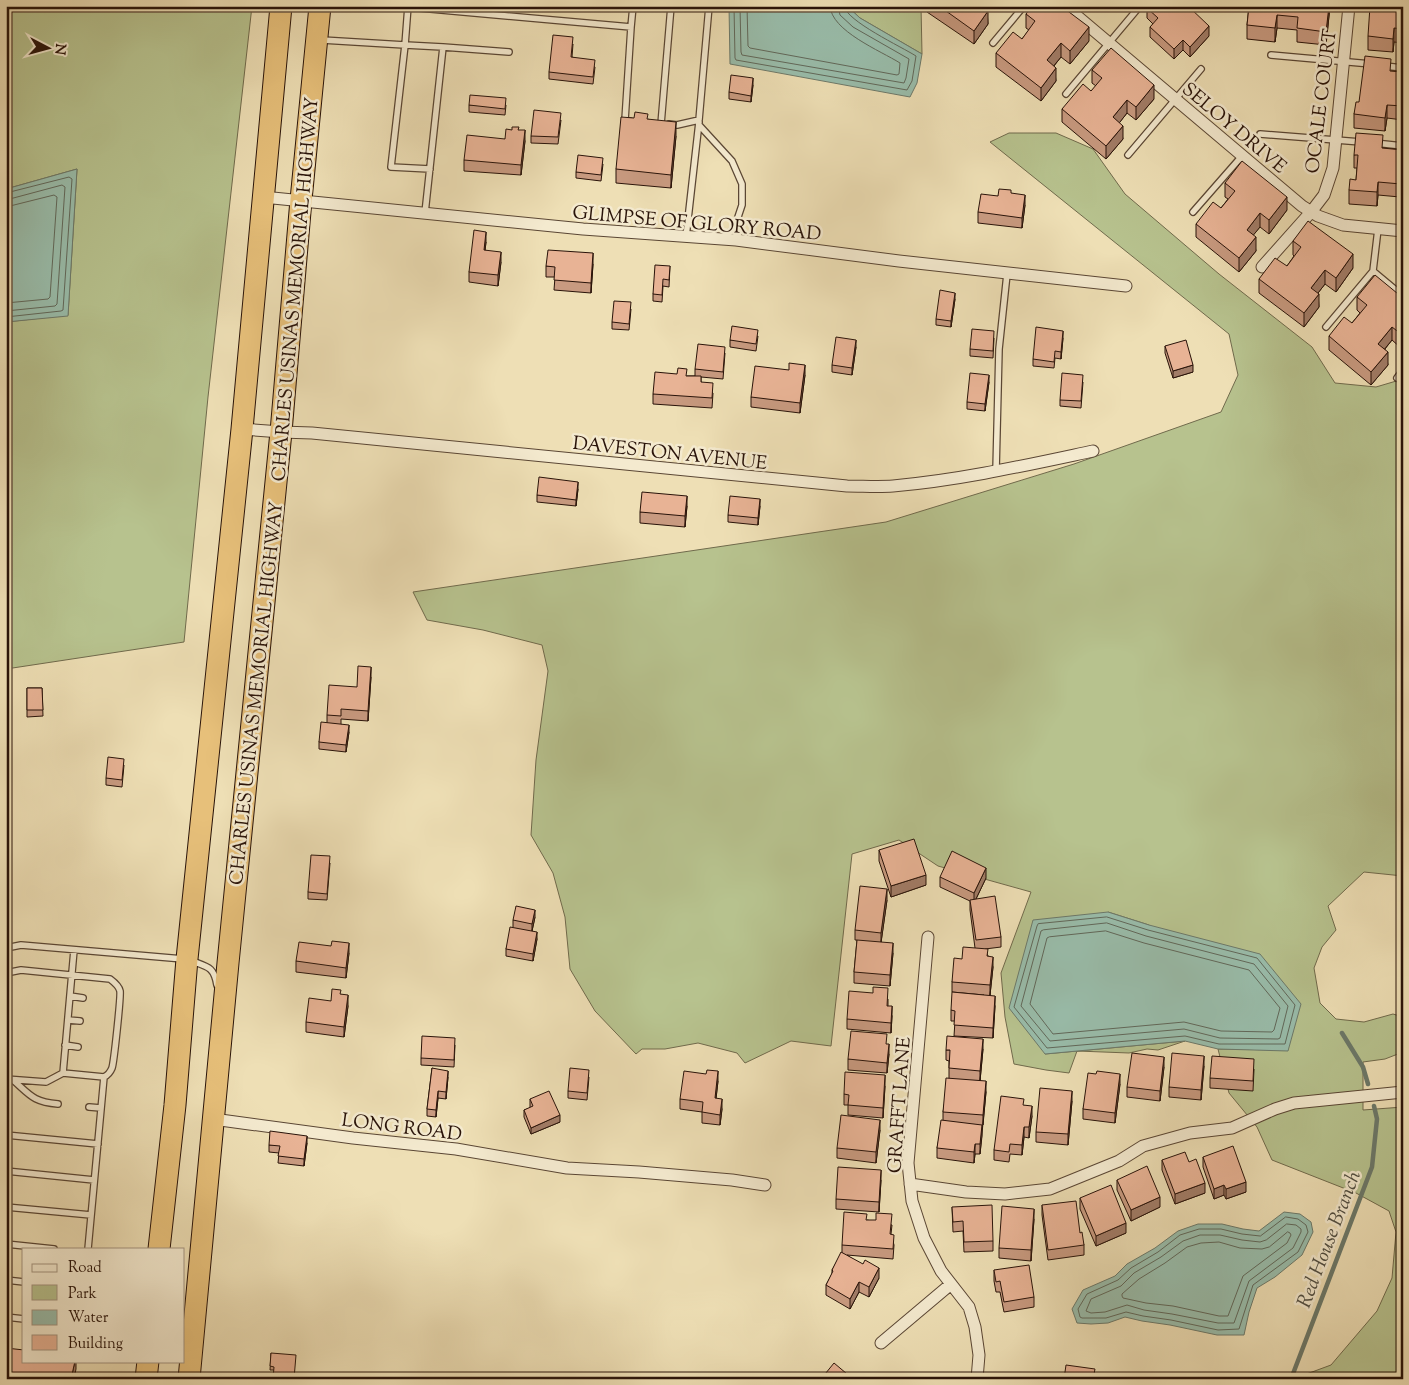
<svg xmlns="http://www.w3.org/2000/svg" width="1409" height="1385" font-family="'Sorts Mill Goudy',serif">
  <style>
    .green { fill: #b7c28e; stroke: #706a4c }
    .water { fill: #99bdab; stroke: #6c796a }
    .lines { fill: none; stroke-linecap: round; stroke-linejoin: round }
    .shore { stroke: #61685a; stroke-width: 1 }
    .stream { stroke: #6c796a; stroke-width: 4.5 }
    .lane-casing { stroke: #5a4634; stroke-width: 8 }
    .street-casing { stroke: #5a4634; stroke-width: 13 }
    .highway-casing { stroke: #291309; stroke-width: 23 }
    .lane { stroke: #f4eacf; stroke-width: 5.5 }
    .street { stroke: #f4eacf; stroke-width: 11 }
    .highway { stroke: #e7c07a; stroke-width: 21 }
    .wall { fill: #c89a80; stroke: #291309 }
    .shaded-wall { fill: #a27d68; stroke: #291309 }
    .building { fill: #e8b395; stroke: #291309 }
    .labels { text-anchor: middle; stroke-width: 5; stroke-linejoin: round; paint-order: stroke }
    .street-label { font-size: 19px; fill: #291309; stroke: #f4eacf }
    .water-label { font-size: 20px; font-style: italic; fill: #504e42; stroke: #f4eacf }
  </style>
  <rect width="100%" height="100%" fill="#eedfb5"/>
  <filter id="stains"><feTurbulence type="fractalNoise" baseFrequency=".004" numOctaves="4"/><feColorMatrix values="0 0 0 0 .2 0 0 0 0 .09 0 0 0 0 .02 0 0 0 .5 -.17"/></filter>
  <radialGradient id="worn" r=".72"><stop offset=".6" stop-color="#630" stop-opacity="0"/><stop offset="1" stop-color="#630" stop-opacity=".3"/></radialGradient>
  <path class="green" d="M6,6H252L208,397L184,642L6,669V322L68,315L77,169L6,189Z
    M847,6H921L922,54L860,18Z
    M1009,133H1056L1093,149L1125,194L1219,274L1312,347L1335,383L1376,387L1403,379V876L1364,872L1328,906L1336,930L1322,947L1314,968L1320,1003L1336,1019L1364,1022L1393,1014L1403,1017V1052L1385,1059L1363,1062V1110L1403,1107V1379H1293L1331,1365L1377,1311L1392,1278L1396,1232L1389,1211L1356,1193L1272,1160L1257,1127L1229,1093L1218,1049L1288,1050L1149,925L1108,912L1045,1054L1185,1041L1158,1050L1147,1049L1129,1053L1077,1051L1069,1073L1046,1070L1014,1064L1005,1017L1001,973L1031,892L938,866L899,840L852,854L831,1046L791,1041L745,1063L737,1053L698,1043L665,1049H642L636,1054L595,1011L570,969L565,917L553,873L531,835L536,760L548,671L542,645L483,630L427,620L413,592L886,522L1074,464L1221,412L1238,375L1229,334L990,142Z"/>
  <path class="water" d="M729,6H847L860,18L922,54L917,83L910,97L730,64Z
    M77,169L68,316L6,322V189Z
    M1108,912L1149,925L1260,954L1301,1004L1288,1051L1218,1049L1185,1041L1045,1054L1009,1008L1033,920Z
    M1284,1212L1300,1214L1311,1222L1313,1232L1302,1255L1275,1277L1257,1288L1249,1312L1244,1335H1217L1170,1325L1142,1321L1125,1317L1108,1323L1091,1324L1077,1323L1072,1309L1083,1290L1115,1276L1127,1264L1155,1248L1178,1231L1198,1224H1222L1243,1229L1259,1231Z"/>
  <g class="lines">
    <path class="shore" d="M734,6L735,58L736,60L907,90L912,81L916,56C902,47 846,21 844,6
      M740,6L741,52L742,55L904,83L906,78L909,59L853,27L840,15L838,6
      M747,6L748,46L750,48L897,75L899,74L900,63C881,51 831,31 830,6
      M6,193L69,177L72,179L63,310L61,311L6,317
      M6,200L62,185L65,187L57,304L55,306L6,311
      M6,207L54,195L57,197L50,297L48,299L6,303
      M1107,917L1148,930L1257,958L1295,1005L1285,1044H1219L1185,1036L1047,1048L1014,1007L1037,926L1038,924Z
      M1107,923L1146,936L1254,964L1288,1006L1280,1038L1278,1039L1220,1038L1184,1029L1050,1041L1021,1006L1041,931L1043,930Z
      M1106,931L1144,943L1249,970L1280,1008L1274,1030L1272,1032L1221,1031L1184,1022L1053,1034L1030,1004L1047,938L1049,937Z
      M1286,1217L1298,1219L1306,1225L1308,1232L1298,1252L1253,1285L1239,1329L1218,1330L1171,1320L1143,1316L1126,1312L1106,1318H1082L1080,1317L1078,1309L1087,1294L1118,1280L1131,1268L1158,1252L1180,1235L1199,1229H1221L1242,1234L1260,1236Z
      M1287,1224L1296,1225L1301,1229V1232L1293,1248L1249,1281L1234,1323H1218L1172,1314L1144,1310L1127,1305L1105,1312L1091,1313L1086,1311L1091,1299L1121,1286L1134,1273L1161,1257L1183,1241L1200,1235H1220L1242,1240L1260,1242L1266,1240Z
      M1288,1232L1290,1233L1291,1235L1287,1243L1243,1276L1228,1316H1219L1173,1306L1146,1303L1123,1298L1122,1296V1294L1139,1279L1165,1263L1187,1247L1201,1243L1219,1242L1240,1248L1262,1249L1269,1247Z"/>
    <path class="stream" d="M1342,1033L1363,1067L1368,1084
      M1291,1379L1372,1167L1377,1119L1374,1106"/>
    <defs>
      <path id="lane" d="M408,6L405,45L443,47L425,213
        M408,7L631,27L633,6
        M322,40L405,45L391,167L430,169
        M993,43L1024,6
        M443,47L509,52
        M1271,55L1371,64
        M1385,66L1403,68
        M1066,94L1140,6
        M630,121L625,120L631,27
        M661,124L671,6
        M669,124L677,125L699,120L709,6
        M699,125L732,161L742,184V205L734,229L722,238
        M1260,134L1361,142
        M1375,143L1403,146
        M1128,155L1201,69
        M1193,212L1242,156
        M686,237L699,122
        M1373,271L1403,296
        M1326,327L1373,271L1378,229
        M1397,378L1403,370
        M996,471L999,349L1007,274
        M6,948L21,945L183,959
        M74,950L63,1073L104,1077L88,1249
        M192,961C208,967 214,967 217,985
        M6,973L21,970L110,979C114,982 119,986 120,991C121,996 114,1062 112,1068C110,1073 108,1075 104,1077
        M70,996L83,998
        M68,1020L80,1021
        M65,1045L78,1047
        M6,1079L46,1082L63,1073
        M13,1080C30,1095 33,1102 58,1104
        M89,1107L101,1108
        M6,1135L98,1144
        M6,1171L94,1180
        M6,1207L91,1215
        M6,1244L54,1249
        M6,1280L24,1282
        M6,1317L24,1319"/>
      <path id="street" d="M1065,6L1302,206L1318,216L1343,225L1403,231
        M263,197L583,229L736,240L899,261L1126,286
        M1262,267L1311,212L1324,195L1333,168L1349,6
        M242,429L281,432L312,433L847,486C863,486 878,487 893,486C961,480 1027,465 1093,451
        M928,937L908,1163L912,1201L924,1238L941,1271L969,1307L975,1327L979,1355L977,1379
        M213,1119L353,1138L456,1149L567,1168L639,1172L732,1180L765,1185
        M910,1184L966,1192L1005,1194L1050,1189L1119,1161L1143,1146L1190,1133L1232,1128L1275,1109L1294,1103L1403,1092
        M881,1343L951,1284"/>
      <path id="highway" d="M159,1249L175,1105L187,959L242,429L281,6
        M146,1379L148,1361
        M189,1379L228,963L281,432L301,200L320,6"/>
    </defs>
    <use href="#lane" class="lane-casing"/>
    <use href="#street" class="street-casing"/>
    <use href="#highway" class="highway-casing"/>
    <use href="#lane" class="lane"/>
    <use href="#street" class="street"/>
    <use href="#highway" class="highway"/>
  </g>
  <path class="wall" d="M927,6H990L987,10L988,24L974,44L927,12Z
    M1109,6H1119L1116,11Z
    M1249,6H1330L1326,45L1297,42V30L1277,28L1275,42L1247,39V25Z
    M1403,6V43L1394,42L1393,52L1368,50V36Z
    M1147,8L1209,36L1190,57L1183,50L1174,59L1150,37V27L1153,24L1147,18Z
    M1026,14L1089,41L1070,64L1061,57L1054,66L1056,81L1041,101L996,67V53L1022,39L1029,30L1026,28Z
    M573,44L572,57L595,67L593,84L549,79V72Z
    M1092,70L1154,99L1136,120L1127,113L1119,123L1123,139L1106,159L1062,122V109L1091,91L1096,86L1092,83Z
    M1391,71L1403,72V120L1387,118L1385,131L1354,128V114L1359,102Z
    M753,85L751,102L729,99V92Z
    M469,105H506L505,115L469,112Z
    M648,119L676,136L671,188L616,183V169Z
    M561,120L558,144L531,143V136Z
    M519,130L525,141L521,175L464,171V160L505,139Z
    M1383,148L1403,150V210H1400V197L1378,195L1377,206L1349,204V190L1356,180L1357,168H1354V155Z
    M603,164L601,181L576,178V172Z
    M1225,183L1287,210L1269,234L1260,227L1253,235L1256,251L1239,272L1196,237V224L1221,208L1228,199L1225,197Z
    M1011,193L1025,205L1022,228L978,223V212L998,196Z
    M1293,241L1353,268L1336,292L1325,284L1318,293L1319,307L1304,327L1259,293V279L1287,266L1294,256L1293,255Z
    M486,242L485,250L501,262L498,286L469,282V272Z
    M593,264L591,293L554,290L555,277H546V266Z
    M670,266L669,287L663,286L662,302L653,301V294Z
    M1357,297L1403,298V345L1401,348L1392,340L1385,349L1388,365L1371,385L1329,350V336L1352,323L1360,313L1357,310Z
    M955,299L951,327L936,325V319Z
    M631,309L629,330L612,329V322Z
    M758,336L756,351L730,347V340Z
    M994,338L993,358L970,356V349Z
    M1063,338L1061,359L1055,358L1054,368L1033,366V359Z
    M1165,346L1193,372L1173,378L1165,353Z
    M856,347L852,375L832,372V365Z
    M725,353L723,379L701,377V382L713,393L712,408L653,404V394L687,376H695V369Z
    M805,375L800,413L751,407V397Z
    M989,382L985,411L967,409V402Z
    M1083,382L1081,408L1060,406V400Z
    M578,489L576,506L537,502V495Z
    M687,506L685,527L640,523V512Z
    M760,506L758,525L728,522V515Z
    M371,677L368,721L341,719V724L349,732L346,752L319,749V742L327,723V715L357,687Z
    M27,688H42L43,716L27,717Z
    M124,765L122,787L106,785V778Z
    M879,850L926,885L891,897L879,861Z
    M330,863L327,900L308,899V892Z
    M940,877L986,878L976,899L1001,937V947L985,949L993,967L990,995L995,1006L993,1038L954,1036L955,1021H951V1010L984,995L952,992V982L962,959L975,948L970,910V901L940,887Z
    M887,900L881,942L893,953L890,986L854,983V972L857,940H855V930Z
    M535,917L532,931L537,939L533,961L506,956V949L513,927V920Z
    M349,953L346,978L296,972V961Z
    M341,994L348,1006L344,1037L306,1032V1022L331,1001Z
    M888,999V1006L892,1016L891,1033L847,1029V1019Z
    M455,1045L454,1067L421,1065V1058Z
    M983,1049L980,1081L986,1092L980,1154H975L974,1163L937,1158V1148L943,1120V1112L949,1078V1061L946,1060V1050Z
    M889,1054L887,1073L848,1070V1059Z
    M1204,1066L1201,1100L1169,1097V1087Z
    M1164,1067L1160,1101L1127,1097V1087Z
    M432,1068L448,1077L446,1099L438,1098L436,1117L427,1116V1109Z
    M1254,1069L1253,1091L1210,1088V1078Z
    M1096,1074L1120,1084L1115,1123L1083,1119V1109Z
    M589,1077L587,1100L568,1098V1091Z
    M718,1081L716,1098L722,1109L720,1125L702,1123V1112L680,1109V1099Z
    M885,1086L883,1118L848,1115V1105H844V1094Z
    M530,1099L560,1122L531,1134L524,1117V1110L530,1108Z
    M1072,1101L1068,1145L1036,1142V1132Z
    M1024,1105L1032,1116L1029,1138L1024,1137L1022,1155L1010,1154L1009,1162L994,1160V1150Z
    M880,1130L876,1163L837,1158V1148Z
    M307,1143L304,1166L278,1163L279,1153L269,1152V1145Z
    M1203,1157L1246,1192L1226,1199L1224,1195L1214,1199L1203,1167Z
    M1162,1160L1205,1193L1175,1204L1162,1170Z
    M881,1180L879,1212L836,1209V1199Z
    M1117,1180L1160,1207L1131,1221L1117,1190Z
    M1080,1198L1126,1233L1096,1246L1080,1209Z
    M1042,1205L1080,1233L1084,1245V1255L1048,1260L1042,1215Z
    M952,1207L993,1241V1251L964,1252L963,1231L953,1232Z
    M1034,1219L1031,1261L999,1258V1248Z
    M867,1220L892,1225L891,1234L894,1245L893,1259L847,1255L879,1278L869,1297L859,1292L850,1309L826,1295V1285L832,1274V1270L842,1253V1245Z
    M994,1270L1034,1297V1307L1004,1312L1000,1292H996L994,1281Z
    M271,1353L294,1379L274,1370H270Z"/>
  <path class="shaded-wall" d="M981,6H990L981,19Z
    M1329,6H1330L1326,45V32Z
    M988,11V24L974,44V31Z
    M1277,15V28L1275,42V28Z
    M1209,26V36L1190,57V47Z
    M1089,27V41L1070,64V51Z
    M1394,28V42L1393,52V39Z
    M1183,40V50L1174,59V49Z
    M1061,43V57L1047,74V60Z
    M1056,68V81L1041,101V88Z
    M753,78V85L751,102V96Z
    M1154,85V99L1136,120V107Z
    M1127,100V113L1113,131V117Z
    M1387,105V118L1385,131V118Z
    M676,122V136L671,188V175Z
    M1123,126V139L1106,159V146Z
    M525,130V141L521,175V165Z
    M1378,182V195L1377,206V192Z
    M1025,195V205L1022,228V218Z
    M1287,197V210L1269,234V220Z
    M1260,213V227L1247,243V230Z
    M486,232V242L484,260V250Z
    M1256,237V251L1239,272V258Z
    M501,252V262L498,286V275Z
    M593,253V264L591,293V283Z
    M1353,254V268L1336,292V278Z
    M1325,270V284L1311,302V288Z
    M955,293V299L951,327V321Z
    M1319,294V307L1304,327V313Z
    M1392,327V340L1378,357V344Z
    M1063,331V338L1061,359V352Z
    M1403,332V345L1401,348V334Z
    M856,340V347L852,375V368Z
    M1388,352V365L1371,385V372Z
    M805,365V375L800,413V403Z
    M1193,365V372L1173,378V371Z
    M989,375V382L985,411V404Z
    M578,482V489L576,506V500Z
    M687,496V506L685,527V516Z
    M760,499V506L758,525V518Z
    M371,667V677L368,721V711Z
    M349,725V732L346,752V745Z
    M986,868V878L974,903V893Z
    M926,875V885L891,897V886Z
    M887,889V900L881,943V933Z
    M535,910V917L532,931V924Z
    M537,932V939L533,961V954Z
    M349,943V953L346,978V968Z
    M893,943V953L890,986V975Z
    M993,957V967L990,995V985Z
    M348,995V1006L344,1037V1027Z
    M995,996V1006L993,1038V1028Z
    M892,1006V1016L891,1033V1023Z
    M983,1039V1049L980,1081V1071Z
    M889,1044V1054L887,1073V1063Z
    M1204,1056V1066L1201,1100V1090Z
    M1164,1057V1067L1160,1101V1091Z
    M448,1071V1077L446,1099V1092Z
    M718,1071V1081L715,1108V1098Z
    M1120,1074V1084L1115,1123V1113Z
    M885,1075V1086L883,1118V1108Z
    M986,1081V1092L983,1125V1115Z
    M438,1091V1098L436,1117V1110Z
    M1072,1091V1101L1068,1145V1134Z
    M722,1099V1109L720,1125V1115Z
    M1032,1106V1116L1029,1138V1127Z
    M560,1115V1122L531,1134V1128Z
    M880,1120V1130L876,1163V1152Z
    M982,1125V1136L980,1154V1144Z
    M1024,1127V1137L1022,1155V1145Z
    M307,1136V1143L304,1166V1159Z
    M975,1144V1154L974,1163V1152Z
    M881,1170V1180L879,1212V1202Z
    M1246,1182V1192L1226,1199V1189Z
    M1205,1183V1193L1175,1204V1194Z
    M1224,1185V1195L1214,1199V1189Z
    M1160,1197V1207L1131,1221V1210Z
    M1034,1209V1219L1031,1261V1250Z
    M1126,1223V1233L1096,1246V1236Z
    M879,1268V1278L869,1297V1287Z
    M859,1282V1292L850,1309V1299Z
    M75,1361H76V1369L74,1379H71Z"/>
  <path class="building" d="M939,6H982L988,11L974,31Z
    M1032,6H1061L1089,27L1070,51L1061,43L1047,60L1056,68L1041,88L996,53L1013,32L1022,39L1035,21L1026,14Z
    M1149,6H1188L1209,26L1190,47L1183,40L1174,49L1150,27L1158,18L1147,8Z
    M1249,6H1329L1326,32L1297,28L1298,17L1277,15L1275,28L1247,25Z
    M1370,6H1403V29L1394,28L1393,39L1368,36Z
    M553,35L573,37L571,57L595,60L593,77L549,72Z
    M1111,48L1154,85L1136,107L1127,100L1113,117L1123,126L1106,146L1062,109L1083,84L1091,91L1102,78L1092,70Z
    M1365,56L1391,59L1390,71L1403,72V106L1387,105L1385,118L1354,114L1356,102H1359Z
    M731,75L753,78L751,96L729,92Z
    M470,95L506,98L505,109L469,105Z
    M534,110L561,113L558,137L531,136Z
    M635,112L648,114L647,119L676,122L671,175L616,169L621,117L634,118Z
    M512,127H519L518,130H525L521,165L464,160L467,135L505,139L506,129L512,130Z
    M1356,133L1383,135L1382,148L1403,150V197L1400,196L1401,184L1378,182L1377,192L1349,190L1350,179L1356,180L1358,155H1354Z
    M578,155L603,158L601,175L576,172Z
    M1242,161L1287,197L1269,220L1260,213L1247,230L1256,237L1239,258L1196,224L1213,202L1221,208L1235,191L1225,183Z
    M999,189L1011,190V193L1025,195L1022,218L978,212L981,194L998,196Z
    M1308,221L1353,254L1336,278L1325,270L1311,288L1319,294L1304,313L1259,279L1275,258L1287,266L1301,247L1293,241Z
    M474,230L486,232L484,250L501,252L498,275L469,272Z
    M548,250L593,253L591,283L554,280L555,267L546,266Z
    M655,265L670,266L669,280L663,279L662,295L653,294Z
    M1375,275L1403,298V332L1401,334L1392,327L1378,344L1388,352L1371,372L1329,336L1344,317L1352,323L1367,305L1357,297Z
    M940,290L955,293L951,321L936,319Z
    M614,301L631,302L629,324L612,322Z
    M732,326L758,330L756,344L730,340Z
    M1036,327L1063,331L1061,352L1055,351L1054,362L1033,359Z
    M972,329L994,331L993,351L970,349Z
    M836,337L856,340L852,368L832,365Z
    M1186,340L1193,365L1173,371L1165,346Z
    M698,344L725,347L723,372L695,369Z
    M789,363L805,365L800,403L751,397L755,366L789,370Z
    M678,368L687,369L686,376H701V382L713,383L712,398L653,394L655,372L677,374Z
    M970,373L989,375L985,404L967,402Z
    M1062,373L1083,375L1081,401L1060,400Z
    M539,477L578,482L576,500L537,495Z
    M642,492L687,496L685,516L640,512Z
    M730,496L760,499L758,518L728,515Z
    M358,666L371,667L368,711L341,709V716L327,715L329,685L357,687Z
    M27,688H42L43,710H27Z
    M321,722L349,725L346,745L319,742Z
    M108,757L124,759L122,780L106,778Z
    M914,839L926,875L891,886L879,850Z
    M952,851L986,868L974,893L940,877Z
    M311,855L330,856L327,894L308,892Z
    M860,886L887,889L881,933L855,930Z
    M995,896L1001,937L976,940L970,900Z
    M516,906L535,910L532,924L513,920Z
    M510,927L537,932L533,954L506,949Z
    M857,940L893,943L890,975L854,972Z
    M332,941L349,943L346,968L296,961L299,942L331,946Z
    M963,947L988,949L987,956L993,957L990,985L952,982L954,958L962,959Z
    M873,987L888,988L887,1006H892L891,1023L847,1019L849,991L873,993Z
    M332,989L341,990L340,994L348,995L344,1027L306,1022L309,998L331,1001Z
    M952,992L995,996L993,1028L954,1025L955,1011L951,1010Z
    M851,1031L887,1034L886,1044H889L887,1063L848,1059Z
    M422,1036L455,1038L454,1060L421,1058Z
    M947,1036L983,1039L980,1071L949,1068L950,1050H946Z
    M1132,1053L1164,1057L1160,1091L1127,1087Z
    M1172,1053L1204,1056L1201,1090L1169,1087Z
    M1212,1056L1254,1059L1253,1081L1210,1078Z
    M432,1068L448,1071L446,1092L438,1091L436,1110L427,1109Z
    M570,1068L589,1070L587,1093L568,1091Z
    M707,1070L718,1071L715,1098L722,1099L720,1115L702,1112L703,1102L680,1099L684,1071L706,1074Z
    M1097,1071L1120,1074L1115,1113L1083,1109L1088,1073L1096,1074Z
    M845,1072L885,1075L883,1108L848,1105L849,1095L844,1094Z
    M946,1078L986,1081L983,1115L943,1112Z
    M1040,1088L1072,1091L1068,1134L1036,1132Z
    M549,1091L560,1115L531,1128L524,1110L533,1106L530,1099Z
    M1001,1096L1024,1099L1023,1105L1032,1106L1029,1127H1024L1022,1145L1010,1144L1009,1152L994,1150Z
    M841,1115L880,1120L876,1152L837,1148Z
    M941,1120L982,1125L980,1144H975L974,1152L937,1148Z
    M270,1131L307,1136L304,1159L278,1156L280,1146L269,1145Z
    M1233,1146L1246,1182L1226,1189L1224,1185L1214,1189L1203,1157Z
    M1185,1152L1189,1162L1196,1159L1205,1183L1175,1194L1162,1160Z
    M1147,1166L1160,1197L1131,1210L1117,1180Z
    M838,1167L881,1170L879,1202L836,1199Z
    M1111,1185L1126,1223L1096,1236L1080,1198Z
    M1076,1201L1080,1233L1082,1232L1084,1245L1048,1250L1042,1205Z
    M992,1205L993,1241L964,1242L963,1221L953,1222L952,1207Z
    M1002,1206L1034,1209L1031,1250L999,1248Z
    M844,1212L867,1214L866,1220H876V1213L892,1214L890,1234L894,1235L893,1249L842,1245Z
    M841,1252L863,1264L865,1260L879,1268L869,1287L859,1282L850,1299L826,1285L833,1271L832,1270Z
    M1029,1265L1034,1297L1004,1302L1000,1281L996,1282L994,1270Z
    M6,1348L24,1350V1361H75L71,1379H6Z
    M271,1353L296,1355L294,1379H273L274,1367L270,1366Z
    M834,1363L853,1379H821Z
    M1066,1365L1095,1369L1093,1379H1064Z
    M904,1375L945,1378V1379H904Z
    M867,1376L892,1378V1379H867Z
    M1166,1376H1190V1379H1166Z"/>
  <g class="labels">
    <g class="street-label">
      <text transform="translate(1320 101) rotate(-83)" y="7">OCALE COURT</text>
      <text transform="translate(1235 127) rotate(40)" y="7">SELOY DRIVE</text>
      <text transform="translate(697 222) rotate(5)" y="7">GLIMPSE OF GLORY ROAD</text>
      <text transform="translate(294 289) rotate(-85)" y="7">CHARLES USINAS MEMORIAL HIGHWAY</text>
      <text transform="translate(670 452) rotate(6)" y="7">DAVESTON AVENUE</text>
      <text transform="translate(255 693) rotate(-84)" y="7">CHARLES USINAS MEMORIAL HIGHWAY</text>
      <text transform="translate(898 1105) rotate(-86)" y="7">GRAFFT LANE</text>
      <text transform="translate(402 1126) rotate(7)" y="7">LONG ROAD</text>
    </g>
    <g class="water-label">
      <text transform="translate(1328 1239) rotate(-69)" y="7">Red House Branch</text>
    </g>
  </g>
  <rect width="1409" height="1385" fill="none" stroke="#eedfb5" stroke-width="25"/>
  <rect x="8" y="8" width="1394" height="1370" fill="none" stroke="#291309" stroke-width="2.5"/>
  <rect x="12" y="12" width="1384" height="1360" fill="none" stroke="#291309"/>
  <rect x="22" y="1248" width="162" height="115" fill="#f4eacf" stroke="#a39480"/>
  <rect x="32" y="1264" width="25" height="8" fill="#f4eacf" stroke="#a39480"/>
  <text x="68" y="1272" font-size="15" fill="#291309">Road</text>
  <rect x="32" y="1285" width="25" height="15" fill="#b7c28e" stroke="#a39480"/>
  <text x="68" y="1298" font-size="15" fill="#291309">Park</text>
  <rect x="32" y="1310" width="25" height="15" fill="#99bdab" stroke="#a39480"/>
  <text x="68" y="1322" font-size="15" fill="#291309">Water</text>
  <rect x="32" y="1335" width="25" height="15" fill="#e8b395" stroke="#a39480"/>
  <text x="68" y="1348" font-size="15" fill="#291309">Building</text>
  <g transform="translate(48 48) rotate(96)" stroke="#f4eacf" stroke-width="4" paint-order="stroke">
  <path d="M0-4L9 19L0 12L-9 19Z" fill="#291309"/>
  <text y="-8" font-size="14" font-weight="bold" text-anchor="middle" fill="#291309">N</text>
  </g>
  <rect width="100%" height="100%" filter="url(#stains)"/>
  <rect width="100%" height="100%" fill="url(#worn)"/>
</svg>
